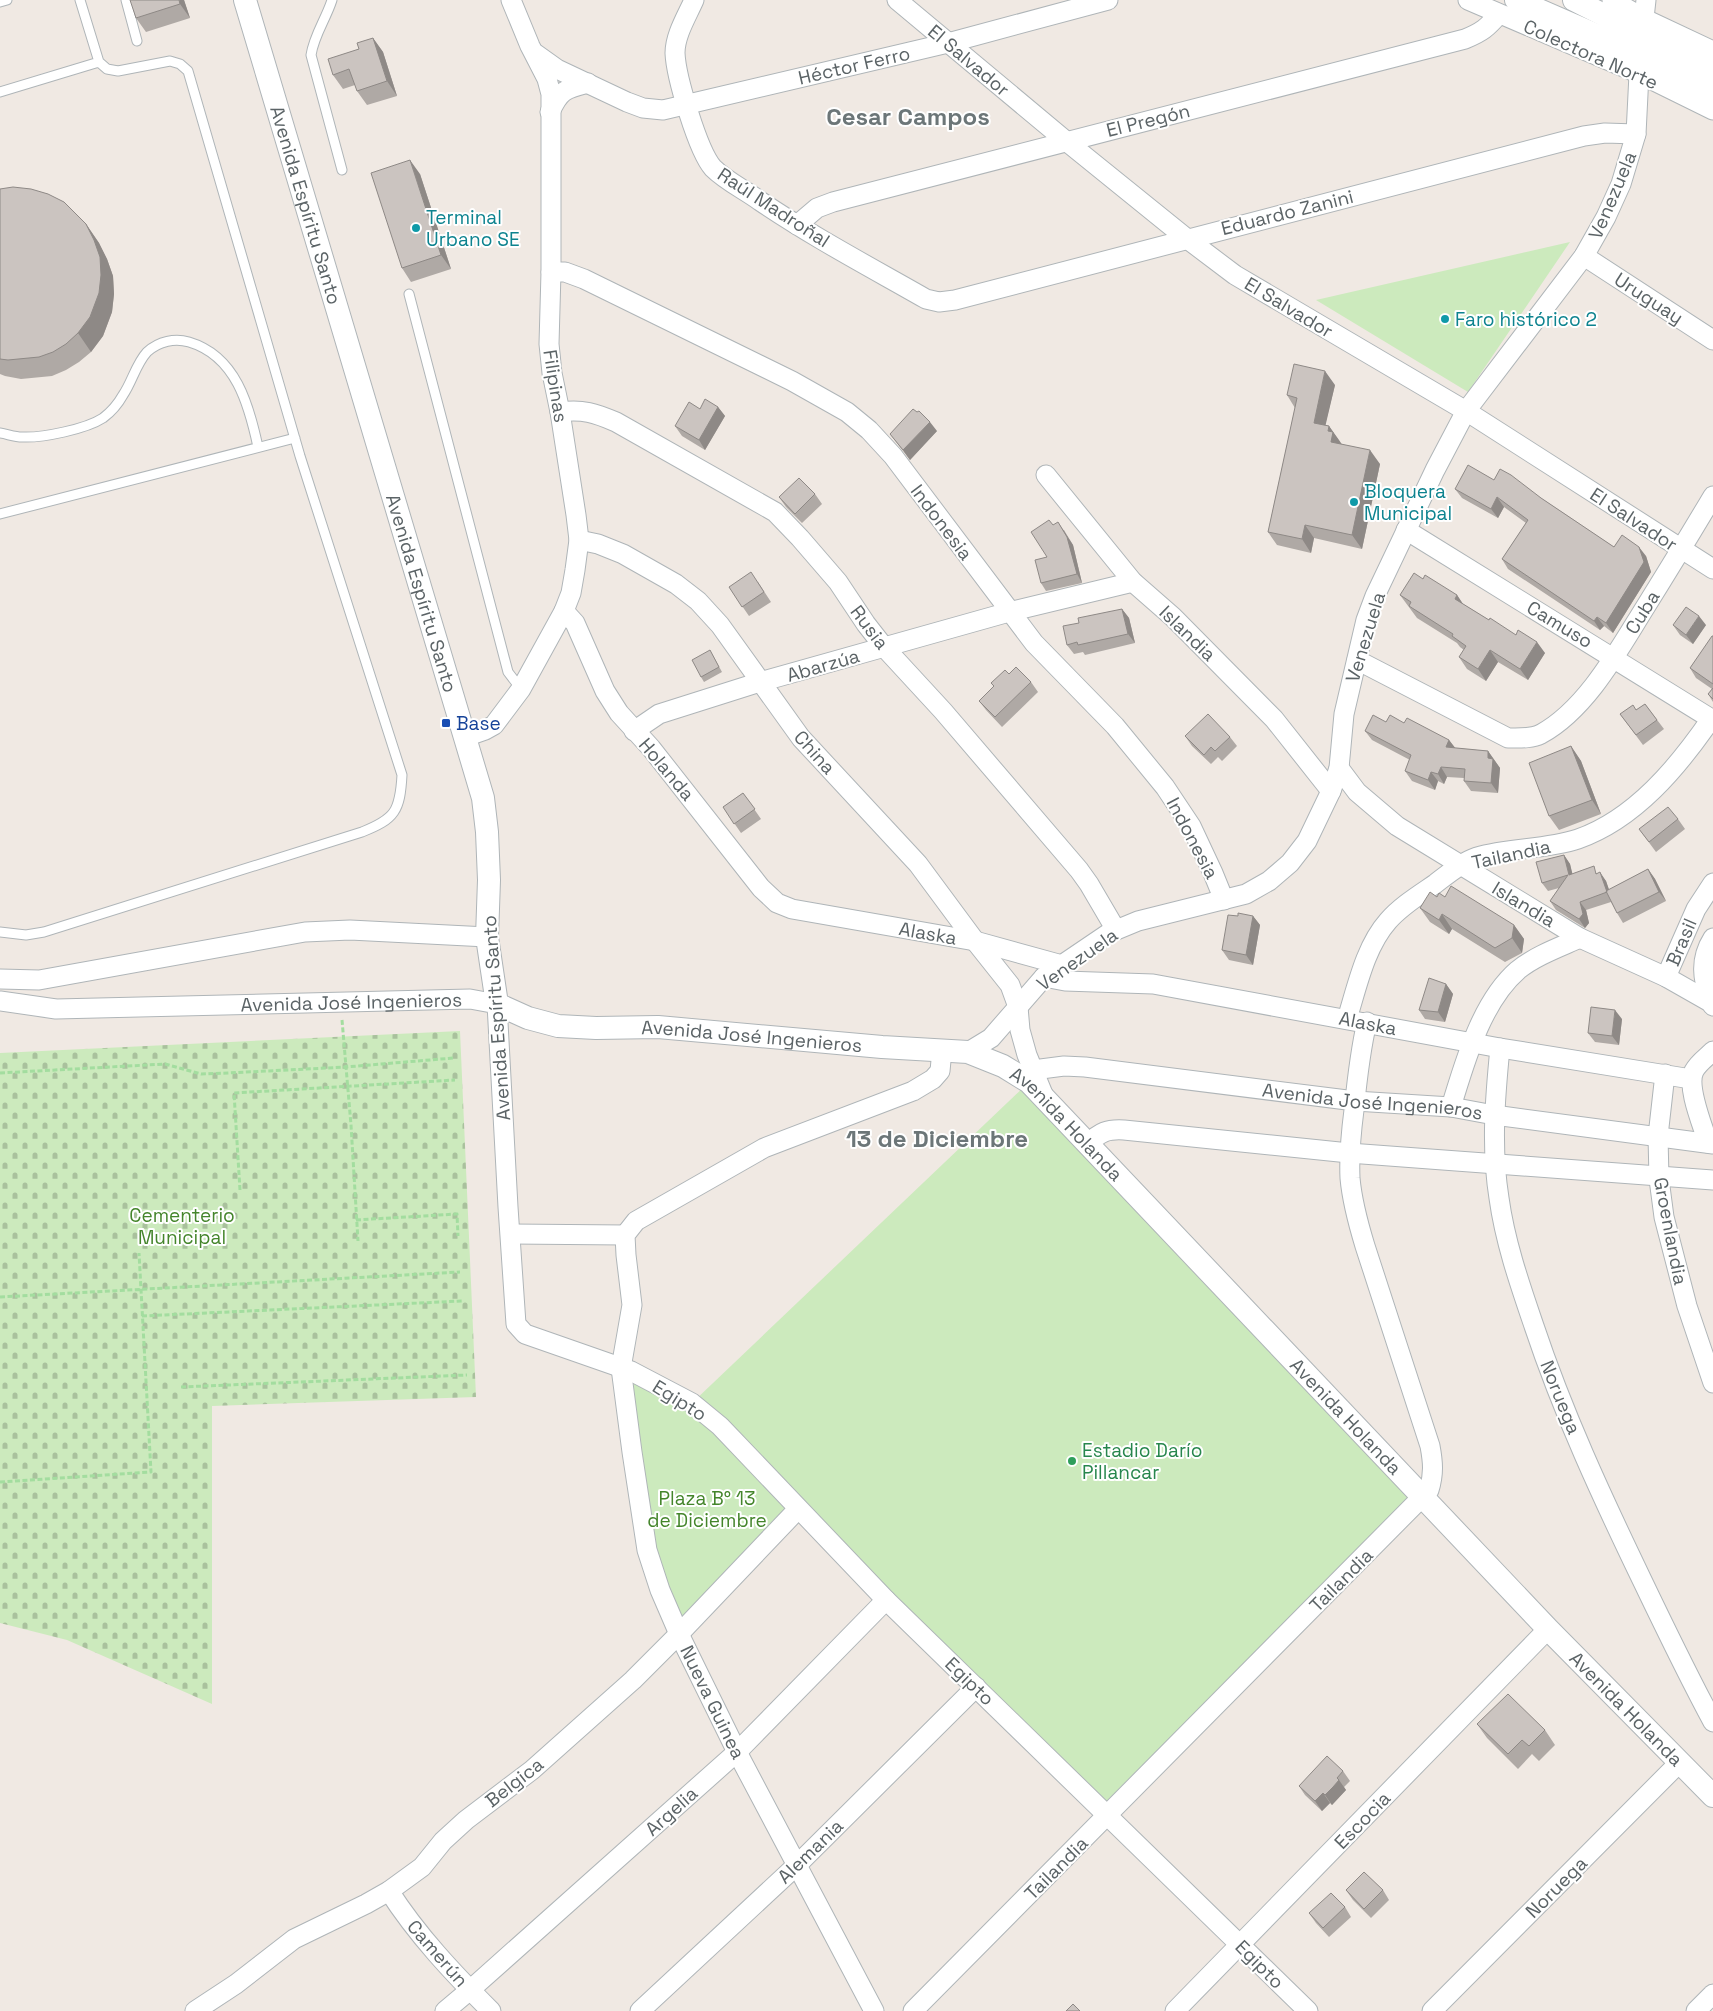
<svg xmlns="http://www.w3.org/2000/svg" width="1713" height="2011" font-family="'Space Grotesk',sans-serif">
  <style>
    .green { fill: #cceabd }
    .cemetery { fill: url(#cemetery-stones) }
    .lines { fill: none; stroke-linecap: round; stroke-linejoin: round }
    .service-casing { stroke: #afb5b8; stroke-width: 11 }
    .minor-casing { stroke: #afb5b8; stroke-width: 21 }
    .tertiary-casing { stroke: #afb5b8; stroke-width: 24 }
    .path { stroke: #a3dd9f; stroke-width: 3; stroke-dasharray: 5 2.5; stroke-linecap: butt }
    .service { stroke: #fff; stroke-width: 9 }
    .minor { stroke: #fff; stroke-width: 19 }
    .tertiary { stroke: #fff; stroke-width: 22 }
    .wall { fill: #afa9a5 }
    .shaded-wall { fill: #8e8986 }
    .building { fill: #cbc4c0; stroke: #8e8986 }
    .culture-dot { fill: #0f9aa8; stroke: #fff; stroke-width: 2 }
    .transit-dot { fill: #1a4fb4; stroke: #fff; stroke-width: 2 }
    .leisure-dot { fill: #2e9e5b; stroke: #fff; stroke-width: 2 }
    .labels { text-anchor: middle; stroke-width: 4; stroke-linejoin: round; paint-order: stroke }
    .street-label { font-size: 19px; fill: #5b6366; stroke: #fff }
    .culture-label { font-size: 19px; fill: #0d838f; stroke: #fff; text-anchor: start }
    .transit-label { font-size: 19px; fill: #164399; stroke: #fff; text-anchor: start }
    .park-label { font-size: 19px; fill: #44852b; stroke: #fff }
    .leisure-label { font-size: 19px; fill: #27864d; stroke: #fff; text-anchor: start }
    .district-label { font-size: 24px; font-weight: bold; fill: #6c7678; stroke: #fff }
  </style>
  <defs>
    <pattern id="cemetery-stones" width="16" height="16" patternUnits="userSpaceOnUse" patternTransform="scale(1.25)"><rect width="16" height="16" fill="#cceabd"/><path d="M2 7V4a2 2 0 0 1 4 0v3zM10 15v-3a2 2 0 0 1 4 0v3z" fill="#a9c19d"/></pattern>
  </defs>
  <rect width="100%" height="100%" fill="#f0e9e3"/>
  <path class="green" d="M1570,242L1468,392L1316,300Z
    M1029,1082L1424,1497L1109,1815L798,1509L679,1634L647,1550L631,1371L692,1403Z"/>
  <path class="cemetery" d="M460,1031L476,1397L212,1406V1704L67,1640L0,1623V1053Z"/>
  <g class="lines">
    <defs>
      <path id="service" d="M126,0L137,41
        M332,0C326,19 314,35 311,55L342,170
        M0,2L7,0
        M0,92L99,62
        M409,294L508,672L521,689
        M0,433C7,434 15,437 22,437C43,438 86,429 103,418C111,412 118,404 123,395C132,382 136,364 147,352C159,341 175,338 189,342C236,356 249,405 258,447
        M0,514L295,438
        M0,932L26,935L44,932L362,832C395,819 400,811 402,775L300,456L188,71L180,64L170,61L118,71L107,69L99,62L80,0"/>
      <g id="minor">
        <path d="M694,0C687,16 675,35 675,53C676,77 698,151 713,168C726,181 745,190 760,201C813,237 870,267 926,299L939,302L955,300L1584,136L1605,133L1636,134"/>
        <path d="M897,0L1066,141L1186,238L1235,275L1466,411L1713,569"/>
        <path d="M1468,0L1640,74L1713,110"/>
        <path d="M1612,0L1645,19L1713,51"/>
        <path d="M536,54L557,69L627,102L643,108L663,110L948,43L1108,0"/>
        <path d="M550,112C560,90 565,89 588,83"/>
        <path d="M797,225L817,208L833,202L1465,39C1482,32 1487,28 1499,14"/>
        <path d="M1584,256L1713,340"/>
        <path d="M551,272H565L584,279L792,381L847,412L869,430L893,456L1034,643L1115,726L1165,787L1191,826L1213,873L1224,900"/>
        <path d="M560,412C583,409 595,413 616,422L775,512L800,538L838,582L866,624L884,647L943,711L1079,870L1089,884L1116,930"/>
        <path d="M1046,475L1133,582L1173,617L1274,719L1331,791"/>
        <path d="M1406,530L1713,720"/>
        <path d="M579,540L598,544L623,554L676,584L698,601L720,625L801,738L918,864L975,941L1010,985L1018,1007L1020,1030L1027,1055L1043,1094"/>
        <path d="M564,611L575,623L605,691L619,713L651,748L761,888L777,903L792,909L975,941L1062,965"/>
        <path d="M1357,660L1508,738C1519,738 1531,739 1541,734C1587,709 1619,649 1646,606C1669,569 1691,533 1713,496"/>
        <path d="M634,731L659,714L760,682L1009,612L1133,582"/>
        <path d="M465,737L485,730L494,725L521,689L564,611L571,593L575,570L579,540L576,515L560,412L552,373L549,344L551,272V94L547,79L530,46L511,0"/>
        <path d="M1339,768L1357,792L1397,826L1580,938L1666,977L1710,1002L1713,1006"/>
        <path d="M1044,977L1065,981L1153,984L1500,1048L1691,1079"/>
        <path d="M1666,977L1696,909L1713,883"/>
        <path d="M0,979L39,980L305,932L350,930L487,937"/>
        <path id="s1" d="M0,1001L56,1009L470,999L497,1004L508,1207L516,1324L525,1334L631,1371L692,1403L720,1426L886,1600L1308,2011"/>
        <path d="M1710,1002C1703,979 1699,960 1713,938"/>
        <path d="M1347,1019C1357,987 1365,947 1388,921C1401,906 1419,895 1435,884C1448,874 1462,862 1477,857C1510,847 1545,850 1578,839C1635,819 1678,767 1711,719"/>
        <path d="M1500,1048C1495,1098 1491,1148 1499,1198C1505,1242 1520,1285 1534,1326C1563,1413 1602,1497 1642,1580C1665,1628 1688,1676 1713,1722"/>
        <path d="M968,1052L991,1038L1044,977L1109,933L1138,921L1246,894L1269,881L1290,863L1307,841L1331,791L1339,768L1344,714L1366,620L1375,596L1435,470L1466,411L1584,256L1606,217L1621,184L1636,134L1640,54L1646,0"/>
        <path id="s2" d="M1033,1070L1064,1066L1085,1067L1355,1101L1451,1107L1494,1115L1713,1144"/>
        <path d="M1665,1074L1658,1136L1659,1179L1664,1217L1687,1306L1713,1383"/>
        <path d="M1451,1107C1465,1062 1481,1002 1518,970C1535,956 1560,947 1580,938"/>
        <path d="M1708,1143C1703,1126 1686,1087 1694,1071C1698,1063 1707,1057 1713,1051"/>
        <path d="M1088,1144C1100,1132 1107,1129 1124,1130L1349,1153L1713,1180"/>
        <path d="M511,1234L625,1235"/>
        <path d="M389,1891C417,1935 454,1974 491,2011"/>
        <path d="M195,2011L236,1984L294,1939L366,1904L389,1891L422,1867L443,1841L466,1820L532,1770L633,1680L679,1634L798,1509"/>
        <path d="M445,2011L470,1990L737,1752L886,1600"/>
        <path d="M640,2011L797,1865L976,1687"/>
        <path d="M874,2011L737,1752L679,1634L660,1590L647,1550L632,1452L621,1368L632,1305L626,1255L625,1235L636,1221L764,1148L913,1091L933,1079L940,1071L942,1050"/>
        <path d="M913,2011L1429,1490C1434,1474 1433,1462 1430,1446L1365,1246C1358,1223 1352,1201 1350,1178C1349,1155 1351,1133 1354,1110C1357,1080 1360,1051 1367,1022"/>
        <path d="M1175,2011L1548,1629"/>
        <path d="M1432,2011L1680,1762"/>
        <path d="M1696,2011L1713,1994"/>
      </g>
      <g id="tertiary">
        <path id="s3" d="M245,0L483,798L487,832L489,880L487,937L497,1004L528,1018L558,1026L596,1028L658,1027L882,1047L968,1052L1003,1066L1029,1082L1548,1629L1713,1796"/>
        <path d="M1516,0L1640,54L1713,90"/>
        <path d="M1574,0L1713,70"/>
      </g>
    </defs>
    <use href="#service" class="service-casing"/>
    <use href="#minor" class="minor-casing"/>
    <use href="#tertiary" class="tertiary-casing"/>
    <path class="path" d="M342,1020L351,1125L358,1241
      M0,1073L165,1064L201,1074L228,1073L346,1067L453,1058
      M240,1190L234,1093L455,1080
      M356,1220L457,1214L458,1236
      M0,1297L460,1272
      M142,1316L462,1301
      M181,1387L467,1375
      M0,1482L151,1472L139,1253"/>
    <use href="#service" class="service"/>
    <use href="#minor" class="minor"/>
    <use href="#tertiary" class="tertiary"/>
  </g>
  <path class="wall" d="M184,0L190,18L146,32L136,18Z
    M373,38L383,52L397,96L367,105L357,91L355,85L343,89L333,75L359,49Z
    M420,174L451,269L411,282L402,268Z
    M0,189L86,224L99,243L107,259L113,276L114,294L112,312L103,336L91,352L79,362L66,370L52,376L21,379L5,376L0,374Z
    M1335,385L1325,425L1329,426L1341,444L1380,464L1362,549L1314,538L1311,553L1277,545L1268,532L1295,408L1287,395Z
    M718,407L725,416L705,450L682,436L675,426L700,409Z
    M937,431L910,460L890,434Z
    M1494,480L1541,498L1614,547L1646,556L1651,572L1613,633L1604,626L1600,630L1508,569L1502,559L1526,523L1504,507L1498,518L1462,498L1455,489Z
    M815,494L822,504L802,523L786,507L779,497Z
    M1053,525L1064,530L1073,545L1082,583L1046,591L1041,583Z
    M1423,579L1457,595L1463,604L1489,620L1545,653L1528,680L1498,662L1486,681L1467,669L1459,657L1464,650L1460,647L1457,643L1417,618L1400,595Z
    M758,582L771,602L749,616L729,587Z
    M1122,609L1129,618L1135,643L1085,655L1083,652L1074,654L1067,645L1079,623Z
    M1673,625H1706L1693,644L1680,635Z
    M1713,636V702L1708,694L1712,689L1696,678L1690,668Z
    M710,650L722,672L704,682L701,677Z
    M1009,674L1031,682L1038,692L1002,727L986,710L979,701L994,687L991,683Z
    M1645,704L1664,729L1643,745L1620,714L1636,710Z
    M1386,722L1404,723L1449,740L1455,748L1488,751L1500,768L1498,793L1471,791L1464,781V778L1447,777L1444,784L1438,781L1435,790L1412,781L1405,771L1410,760L1372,740L1365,731Z
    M1185,736L1230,737L1237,746L1222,761L1218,757L1211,764L1192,746Z
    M1571,746L1581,761L1601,814L1559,830L1549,816Z
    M743,793L761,819L741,833L723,807Z
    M1678,819L1685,829L1656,852L1639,829Z
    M1564,855L1570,864L1572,874L1598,873L1606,881L1609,890L1648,869L1655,879L1666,901L1623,923L1617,913L1611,902L1586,910L1589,923L1585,928L1556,910L1550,901L1559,888L1548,891L1542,883Z
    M1437,897H1445L1514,925L1524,939L1522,953L1505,962L1452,929L1449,934L1430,922L1420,908Z
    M1238,916H1253L1260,925L1253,965L1229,960L1222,950Z
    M1446,984L1453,994L1445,1022L1425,1019L1419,1010Z
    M1622,1019L1619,1045L1595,1042L1588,1033Z
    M1477,1724L1545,1730L1555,1745L1539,1761L1532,1754L1518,1769L1487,1738Z
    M1343,1771L1350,1781L1344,1787L1346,1790L1332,1805L1330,1803L1322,1811L1305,1795L1299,1786Z
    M1346,1890H1383L1389,1900L1371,1918L1353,1900Z
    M1345,1907L1351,1917L1329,1937L1316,1923L1309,1913Z"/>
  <path class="shaded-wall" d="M179,0H184L190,18L180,4Z
    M373,38L383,52L397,96L387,81Z
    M410,160L420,174L451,269L441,255Z
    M86,224L99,243L107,259L113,276L114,294L112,312L103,336L91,352L78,333Z
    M1325,371L1335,385L1323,436L1314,423Z
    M718,407L725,416L705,450L699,440Z
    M930,422L937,431L910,460L903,450Z
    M1329,426L1339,440L1343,446L1331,442L1328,431Z
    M1370,450L1380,464L1362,549L1352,535Z
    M1497,497L1504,507L1498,518L1491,509Z
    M1058,522L1073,545L1082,583L1077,574Z
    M1305,525L1314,538L1311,553L1302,539Z
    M1639,547L1646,556L1651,572L1613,633L1606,623Z
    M1457,595L1465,607L1455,599Z
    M1122,609L1129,618L1135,643L1128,634Z
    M1699,616L1706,625L1693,644L1686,635Z
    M1597,617L1604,626L1600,630L1594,621Z
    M1537,642L1545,653L1528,680L1520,669Z
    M1490,650L1498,662L1486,681L1478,669Z
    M1449,740L1456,749L1446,747Z
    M1571,746L1581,761L1601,814L1592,800Z
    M1488,751L1500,768L1498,793L1491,783L1488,758Z
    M1441,767L1447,777L1444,784L1438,774Z
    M1431,772L1438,781L1435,790L1428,780Z
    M1564,855L1570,864L1575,884L1569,875Z
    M1648,869L1655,879L1666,901L1659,892Z
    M1600,872L1606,881L1613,901L1607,892Z
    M1580,902L1586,910L1589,923L1585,928L1579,919Z
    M1442,914L1452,929L1449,934L1439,920Z
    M1253,916L1260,925L1253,965L1246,955Z
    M1514,925L1524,939L1522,953L1512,938Z
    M1446,984L1453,994L1445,1022L1438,1012Z
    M1615,1010L1622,1019L1619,1045L1612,1036Z
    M1339,1780L1346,1790L1332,1805L1325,1795Z
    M1323,1793L1330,1803L1322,1811L1315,1801Z"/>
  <path class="building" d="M130,0H179L180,4L136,18Z
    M373,38L387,81L357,91L349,69L333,75L328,59L359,49L357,43Z
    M410,160L441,255L402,268L371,173Z
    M13,187L31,189L48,194L64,202L86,224L94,240L100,257L101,275L99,293L90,317L78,333L66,344L53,352L39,357L8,360L0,359V189Z
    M1294,364L1325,371L1314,423L1329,426L1328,431L1333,432L1331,442L1370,450L1352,535L1305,525L1302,539L1268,532L1297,398L1287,395Z
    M705,399L718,407L699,440L675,426L689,402L700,409Z
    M913,409L917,412L919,411L930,422L903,450L890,434Z
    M1468,465L1494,480L1500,469L1511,475L1541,498L1614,547L1622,535L1639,547L1644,562L1606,623L1597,617L1594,621L1502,559L1528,520L1497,497L1491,509L1455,489Z
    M799,478L815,494L795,514L779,497Z
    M1049,520L1053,525L1058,522L1067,537L1077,574L1041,583L1035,560L1047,557L1031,532Z
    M751,572L764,592L742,607L729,587Z
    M1414,573L1423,579L1425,575L1457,595L1455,599L1489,620L1490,618L1516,635L1518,630L1537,642L1520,669L1490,650L1478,669L1459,657L1466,646L1452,636L1453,634L1409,606L1411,602L1400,595Z
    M1686,607L1699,616L1686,635L1673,625Z
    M1122,609L1128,634L1078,645L1077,642L1067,645L1063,626L1079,623L1078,618Z
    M1712,636H1713V684L1690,668Z
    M710,650L719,667L701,677L692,660Z
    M1016,667L1031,682L995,717L979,701L994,686L991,683L1005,670L1009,674Z
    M1713,688V699L1708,694Z
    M1645,704L1657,720L1636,735L1620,714L1633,705L1636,710Z
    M1208,714L1230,737L1215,751L1211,747L1204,755L1185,736Z
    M1373,715L1386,722L1390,715L1404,723L1407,718L1449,740L1446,747L1488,751V758L1493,759L1491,783L1464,781L1465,769L1441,767L1438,774L1431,772L1428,780L1405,771L1411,755L1365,731Z
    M1571,746L1592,800L1549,816L1529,763Z
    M743,793L755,809L734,824L723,807Z
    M1668,807L1678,819L1649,842L1639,829Z
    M1564,855L1569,875L1594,866L1596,874L1600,872L1607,892L1580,902L1583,914L1579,919L1550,901L1568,875L1542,883L1536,862Z
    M1648,869L1659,892L1617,913L1606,891Z
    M1451,886L1514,925L1512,938L1495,948L1442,914L1439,920L1420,908L1430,892L1437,897L1439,893L1445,897Z
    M1238,913L1253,916L1246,955L1222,950L1228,915L1238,916Z
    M1429,978L1446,984L1438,1012L1419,1010Z
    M1591,1007L1615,1010L1612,1036L1588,1033Z
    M1508,1694L1545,1730L1529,1746L1522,1740L1508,1754L1477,1724Z
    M1327,1756L1343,1771L1337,1778L1339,1780L1333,1787L1325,1795L1323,1793L1315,1801L1299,1786Z
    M1364,1872L1383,1890L1364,1909L1346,1890Z
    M1331,1893L1345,1907L1323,1928L1309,1913Z
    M1073,2004L1080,2011H1066Z"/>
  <g class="culture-dot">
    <circle cx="416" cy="228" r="5"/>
    <circle cx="1445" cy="319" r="5"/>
    <circle cx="1354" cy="502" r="5"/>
  </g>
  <rect class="transit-dot" x="441" y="718" width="10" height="10" rx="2.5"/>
  <circle class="leisure-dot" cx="1072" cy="1461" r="5"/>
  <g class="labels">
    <g class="street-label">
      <text transform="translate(1591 54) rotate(24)" y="7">Colectora Norte</text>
      <text transform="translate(969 60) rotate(40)" y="7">El Salvador</text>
      <text transform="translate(854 65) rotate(-13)" y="7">Héctor Ferro</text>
      <text transform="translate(1148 120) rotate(-14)" y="7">El Pregón</text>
      <text transform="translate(1612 195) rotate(-67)" y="7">Venezuela</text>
      <text dy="7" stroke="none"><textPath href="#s3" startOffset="214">Avenida Espíritu Santo</textPath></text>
      <text transform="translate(774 207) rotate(33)" y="7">Raúl Madroñal</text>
      <text transform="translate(1287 212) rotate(-14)" y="7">Eduardo Zanini</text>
      <text transform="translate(1649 298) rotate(33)" y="7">Uruguay</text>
      <text transform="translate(1289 307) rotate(31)" y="7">El Salvador</text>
      <text transform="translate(556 386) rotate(81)" y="7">Filipinas</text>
      <text transform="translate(1634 519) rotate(33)" y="7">El Salvador</text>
      <text transform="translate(942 522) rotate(53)" y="7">Indonesia</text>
      <text dy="7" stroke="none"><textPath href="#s3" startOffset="619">Avenida Espíritu Santo</textPath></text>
      <text transform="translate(1642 612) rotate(-58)" y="7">Cuba</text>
      <text transform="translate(1560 624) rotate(31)" y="7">Camuso</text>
      <text transform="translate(870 627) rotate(53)" y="7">Rusia</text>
      <text transform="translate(1188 633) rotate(44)" y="7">Islandia</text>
      <text transform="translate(1365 637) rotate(-73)" y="7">Venezuela</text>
      <text transform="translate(823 665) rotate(-16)" y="7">Abarzúa</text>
      <text transform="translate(815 752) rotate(48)" y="7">China</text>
      <text transform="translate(667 769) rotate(50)" y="7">Holanda</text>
      <text transform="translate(1193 838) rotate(62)" y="7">Indonesia</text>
      <text transform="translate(1511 854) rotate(-12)" y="7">Tailandia</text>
      <text transform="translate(1524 904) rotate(31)" y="7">Islandia</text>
      <text transform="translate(928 933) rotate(10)" y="7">Alaska</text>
      <text transform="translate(1681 942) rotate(-67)" y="7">Brasil</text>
      <text transform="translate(1077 959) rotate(-35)" y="7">Venezuela</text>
      <text dy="7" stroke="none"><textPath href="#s1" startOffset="352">Avenida José Ingenieros</textPath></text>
      <text transform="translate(496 1018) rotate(-94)" y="7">Avenida Espíritu Santo</text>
      <text transform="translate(1368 1023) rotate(11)" y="7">Alaska</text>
      <text dy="7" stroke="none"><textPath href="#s3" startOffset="1299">Avenida José Ingenieros</textPath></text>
      <text dy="7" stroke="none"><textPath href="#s2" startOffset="342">Avenida José Ingenieros</textPath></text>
      <text dy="7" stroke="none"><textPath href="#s3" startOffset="1640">Avenida Holanda</textPath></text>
      <text transform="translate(1671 1231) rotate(79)" y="7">Groenlandia</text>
      <text transform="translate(1561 1397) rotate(68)" y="7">Noruega</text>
      <text transform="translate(680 1400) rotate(32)" y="7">Egipto</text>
      <text dy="7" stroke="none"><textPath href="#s3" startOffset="2045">Avenida Holanda</textPath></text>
      <text transform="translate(1341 1580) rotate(-45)" y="7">Tailandia</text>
      <text transform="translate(970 1681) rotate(44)" y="7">Egipto</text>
      <text transform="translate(713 1702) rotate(64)" y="7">Nueva Guinea</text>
      <text dy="7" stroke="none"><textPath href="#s3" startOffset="2450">Avenida Holanda</textPath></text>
      <text transform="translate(514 1782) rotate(-38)" y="7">Belgica</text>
      <text transform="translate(671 1811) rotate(-42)" y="7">Argelia</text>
      <text transform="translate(1362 1820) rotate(-46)" y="7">Escocia</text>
      <text transform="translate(810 1851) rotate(-44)" y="7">Alemania</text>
      <text transform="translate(1056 1868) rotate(-45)" y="7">Tailandia</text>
      <text transform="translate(1556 1887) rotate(-45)" y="7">Noruega</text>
      <text transform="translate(438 1953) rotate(49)" y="7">Camerún</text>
      <text transform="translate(1260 1964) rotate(45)" y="7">Egipto</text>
    </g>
    <g class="culture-label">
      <text x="426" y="224">Terminal<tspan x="426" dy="22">Urbano SE</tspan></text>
      <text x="1455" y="326">Faro histórico 2</text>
      <text x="1364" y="498">Bloquera<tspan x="1364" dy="22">Municipal</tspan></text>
    </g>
    <g class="transit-label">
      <text x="456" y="730">Base</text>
    </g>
    <g class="park-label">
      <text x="182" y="1222">Cementerio<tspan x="182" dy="22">Municipal</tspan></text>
      <text x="707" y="1505">Plaza B° 13<tspan x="707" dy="22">de Diciembre</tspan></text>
    </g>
    <g class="leisure-label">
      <text x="1082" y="1457">Estadio Darío<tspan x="1082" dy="22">Pillancar</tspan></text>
    </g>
    <g class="district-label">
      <text x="908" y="125">Cesar Campos</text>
      <text x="937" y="1147">13 de Diciembre</text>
    </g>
  </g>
</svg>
